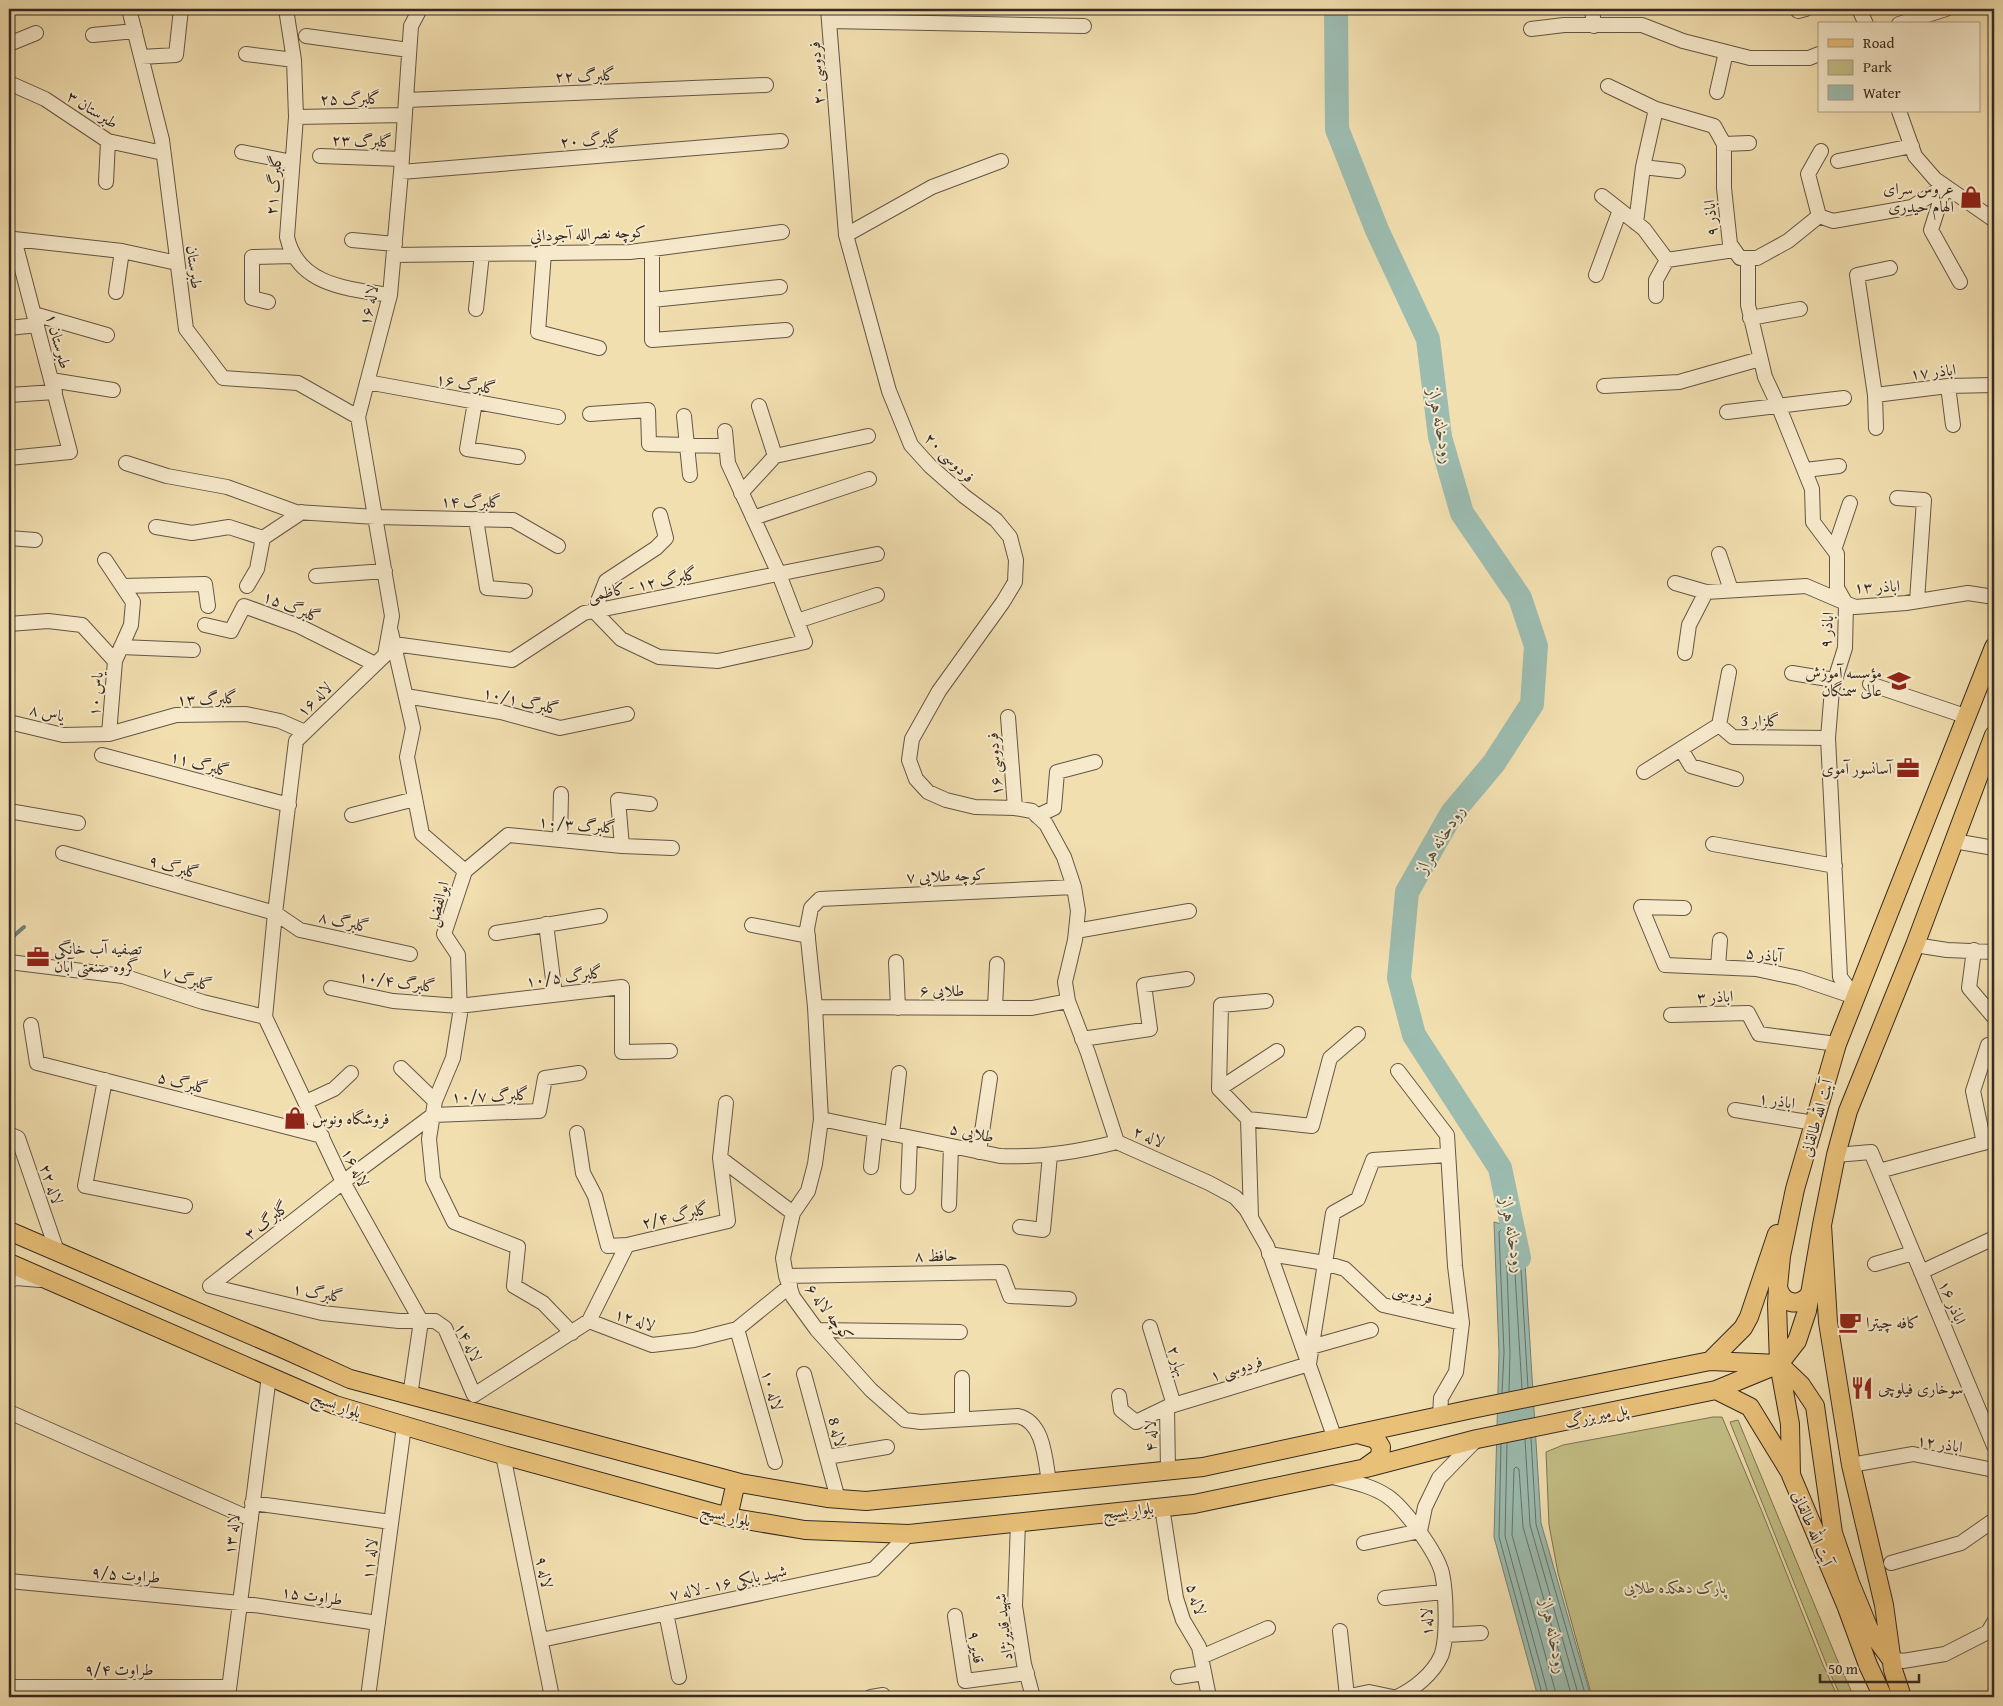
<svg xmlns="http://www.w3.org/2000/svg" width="2003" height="1706" font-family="'Gentium Book Plus',Amiri,serif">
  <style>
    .green { fill: #c3bf86; stroke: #7c7454 }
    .water { fill: #9cbcb0; stroke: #738177 }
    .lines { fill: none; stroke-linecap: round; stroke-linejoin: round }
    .shore { stroke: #687268; stroke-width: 1 }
    .stream { stroke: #738177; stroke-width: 4 }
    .river { stroke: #9cbcb0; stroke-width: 24 }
    .minor-casing { stroke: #645645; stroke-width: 16 }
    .major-casing { stroke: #352921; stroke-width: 20 }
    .minor { stroke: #f7eacc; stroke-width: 14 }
    .major { stroke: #e9c078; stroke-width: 18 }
    .labels { text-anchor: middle; stroke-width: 4; stroke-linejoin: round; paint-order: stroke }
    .street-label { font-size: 16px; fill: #352921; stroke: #f7eacc }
    .poi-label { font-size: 16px; fill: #352921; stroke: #f7eacc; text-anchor: start }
    .park-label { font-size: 16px; font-style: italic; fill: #584e3a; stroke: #f7eacc }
    .water-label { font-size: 18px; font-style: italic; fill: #4f4e45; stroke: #f7eacc }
  </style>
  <rect width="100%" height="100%" fill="#f2dfb0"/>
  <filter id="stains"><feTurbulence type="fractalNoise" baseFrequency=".004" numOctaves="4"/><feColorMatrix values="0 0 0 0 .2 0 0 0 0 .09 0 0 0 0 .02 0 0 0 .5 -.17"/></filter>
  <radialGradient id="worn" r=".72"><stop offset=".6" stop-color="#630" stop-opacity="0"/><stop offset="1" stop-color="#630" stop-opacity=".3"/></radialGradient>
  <path class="green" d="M1713,1417H1722L1763,1514L1823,1665L1838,1697H1592L1558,1573L1549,1525L1546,1452L1563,1445Z
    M1738,1420L1839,1664L1854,1697H1841L1829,1671L1730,1422Z"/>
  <path class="water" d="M1494,1222L1523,1230L1541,1523L1591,1697H1538L1494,1537L1499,1353Z"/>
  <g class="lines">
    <path class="shore" d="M1509,1391L1510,1353L1506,1240L1508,1238L1513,1240L1522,1389
      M1502,1393L1504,1352L1499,1232L1502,1229L1519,1235L1528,1388
      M1531,1438L1536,1524L1586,1697
      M1525,1439L1530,1525L1579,1697
      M1507,1443L1505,1536L1549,1697
      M1501,1444L1499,1537L1543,1697
      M1557,1697L1512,1535L1514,1469L1516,1467L1519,1469L1523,1527L1572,1697"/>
    <path class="stream" d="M9,940L24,927"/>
    <path class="river" d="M1336,9L1337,129L1377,230L1428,339L1440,437L1462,513L1520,598L1536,646L1532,704L1494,763L1452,813L1407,892L1399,978L1414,1035L1500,1168L1519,1258"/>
    <defs>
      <path id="minor" d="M129,9L162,140L186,329L223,378L298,383L358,417
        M286,9L294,60L296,117L287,237C298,286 349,289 390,295
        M828,9L846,235L889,391L911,445L930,466L964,496L996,520L1010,537L1016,560L1015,582L1003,602L939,691L912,739L909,760L916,779L928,792L946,800L975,807L1015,808L1032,811L1046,824L1064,857L1074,887L1078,911L1075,940L1065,982L1068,1001L1088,1053L1117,1142
        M1592,9L1594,26
        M1859,9L1866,24
        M1798,11L1806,9
        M830,21L1084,26
        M1899,24L1946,9
        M1531,29L1564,25H1642L1683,41L1750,58H1809L1819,54
        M93,35L135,31
        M306,36L409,50
        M9,44L36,33
        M246,54L294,60
        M141,57L176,55L181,9
        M9,83L45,99L108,141L163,153
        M1608,86L1656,109L1714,126L1724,144L1749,143
        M1717,92L1726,52
        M406,100L766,85
        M1899,111L1915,156L1935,179L1994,220
        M296,117L405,115
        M1724,144V188L1730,244L1740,258H1757L1788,241L1819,216
        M1821,151L1808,174L1819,216L1833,221L1912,207L1945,186
        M242,152L292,162
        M320,156L402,159
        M1838,161L1912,146
        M1643,167L1678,171
        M401,172L781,141
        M106,182L108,141
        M1945,186L1931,230L1960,282
        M1602,196L1644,229L1667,260L1734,250
        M1636,223L1643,167L1656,109
        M846,235L932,187L1001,161
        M14,239L122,251L177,263
        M9,240L14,239L70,452L9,458
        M352,240L395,244
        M652,249V340L786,330
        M544,253L538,332L599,348
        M394,255L630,252L782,232
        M1748,258V305L1765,377L1778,405L1812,489L1813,522L1837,554V588L1846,604L1845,648L1832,689L1828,738L1840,977L1855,997
        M1596,275L1620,210
        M116,292L122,251
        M1656,296V280L1667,260
        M652,300L780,287
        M268,302L252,298V257L294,256
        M476,309L482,254
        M34,314L107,335
        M1750,318L1800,309
        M9,328L37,325
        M51,380L113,390
        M367,382L558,417
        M1604,386L1679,382L1760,359
        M1948,386L1953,425
        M9,395L55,392
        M1875,395L1948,386L1994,385
        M475,402L467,449L518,457
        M759,406L775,456
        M1727,412L1844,398
        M590,414L648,410L649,444L726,446
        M684,416L690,475
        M1876,428L1875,395L1857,275L1890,268
        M126,463L167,476L227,487L296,512L376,517L513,520L558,546
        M1805,470L1839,466
        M741,493L775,456L868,436
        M1897,498L1924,500L1917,601
        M660,515L666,538L656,548L606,581L594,611L621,639L659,657L718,661L805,642L779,574L728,463L725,431
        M753,518L869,479
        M476,519L487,588L525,591
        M156,527L192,533L229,527L263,538
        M9,538L35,540
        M1834,550L1850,503
        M1719,554L1731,590
        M105,560L133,602L131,625L115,661
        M316,576L385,571
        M1675,583L1706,592L1806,586L1855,607L1906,603L1968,593L1994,597
        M123,586L205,584L208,606
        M247,586L257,569L263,538L302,512
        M797,621L877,595
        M9,624L48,621L82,625L115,661L109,734
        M205,625L231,631L244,606L299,626L375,664
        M391,632L413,728L407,757L422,834L465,871L444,934L458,955L460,1014L453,1058L435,1101L429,1139L433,1179L454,1222L518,1247L514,1286L543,1303L572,1333
        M394,644L512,660L584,613L877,554
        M121,647L193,650
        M1685,653L1689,625L1706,592
        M1729,672L1719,725L1733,737L1828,738
        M1792,673L1834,680
        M1870,684L1968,717
        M406,696L501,712L560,728L627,714
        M1008,717L1015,808
        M9,722L63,735L109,734L176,715L246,714L280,721L305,732
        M1681,749L1691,766L1736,779
        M102,755L289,805
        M1644,772L1719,725
        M9,811L78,823
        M352,815L415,799
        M1037,816L1054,808L1057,772L1095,762
        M560,840L561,794
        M1954,841L1994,848
        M1713,844L1835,866
        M622,846L672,848
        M63,853L275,913L300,930L410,954
        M465,871L508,835L622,846L618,800L650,804
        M1684,908L1641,907L1665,965L1756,969L1799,978L1855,997
        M546,924L555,995
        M752,925L808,936
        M1076,931L1189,911
        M496,933L600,916
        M1915,945L1947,950L1994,952
        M1974,950L1969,988L1992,1015
        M9,962L123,976L203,1002L265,1017
        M896,962L898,1008
        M1718,967L1720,940
        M331,988L393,1001L459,1006L622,987V1052L670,1051
        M815,1007L1032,1008L1068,1001
        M995,1008L997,964
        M1671,1015L1748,1013L1759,1034L1837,1044
        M31,1025L37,1063L322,1136
        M1082,1039L1150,1029L1144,985L1187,979
        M401,1068L435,1101
        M1398,1071L1447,1135L1455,1266L1462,1323L1456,1372L1441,1398L1440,1416
        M105,1080L85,1186L185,1206
        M1219,1089L1277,1051
        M306,1102L334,1089L351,1073
        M1735,1110L1814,1123
        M433,1115L539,1111L545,1078L579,1073
        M821,1119L1000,1156C1040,1158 1078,1152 1117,1142
        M1248,1119L1219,1089L1221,1005L1266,1001
        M577,1133L583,1173L595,1196L608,1246L627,1245
        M9,1134L18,1138L57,1251
        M892,1134L899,1073
        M1117,1142L1209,1183L1235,1197L1246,1209L1267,1246L1335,1439
        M1984,1143L1973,1091L1988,1045
        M979,1152L990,1078
        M1448,1155L1373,1160L1358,1199L1333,1213L1325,1263L1345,1269L1383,1305L1462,1323
        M1836,1155L1871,1152L1994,1446
        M720,1158L793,1213
        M871,1167L875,1130
        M1879,1171L1994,1140
        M908,1187L910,1138
        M949,1205L951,1146
        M1251,1217L1248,1119L1312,1126L1330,1058L1358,1034
        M1020,1227L1043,1230L1050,1155
        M1875,1264L1913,1253
        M1921,1272L1994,1238
        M786,1276L1001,1272L1010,1296L1069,1299
        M9,1281L16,1278L40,1280
        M210,1286L322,1313L399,1321H435L445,1328L474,1395L589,1321L652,1345L694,1340L737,1329L790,1286
        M210,1286L343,1182L433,1115
        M589,1321L627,1245L728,1221L720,1158L726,1103
        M1150,1327L1174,1405
        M737,1329L775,1462
        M817,1330L960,1332
        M1311,1347L1371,1330
        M804,1374L838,1499
        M410,1396L421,1321L343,1182L265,1017L275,913L296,741L385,655L392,616L358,417L390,295L401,172L411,26L420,9
        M1119,1396L1121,1410L1136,1422L1167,1407
        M9,1412L251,1519
        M962,1419V1378
        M503,1455L552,1697
        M827,1457L887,1447
        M1851,1465L1913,1454L1994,1470
        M1168,1470L1167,1407L1309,1364L1325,1263L1269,1254
        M1329,1476C1348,1481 1371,1485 1387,1496C1404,1507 1437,1553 1442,1573C1446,1592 1448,1639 1441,1656C1433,1674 1414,1689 1397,1697
        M1049,1482C1045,1459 1044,1422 1018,1416L921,1422L905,1420L871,1390L817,1330L793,1297L786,1276L783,1258L788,1235L793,1213L808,1191L815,1164L821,1119L815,1007L807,929L811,908L820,899L1074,887
        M252,1503L391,1522
        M1162,1507L1176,1598L1183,1620L1199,1647L1209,1697
        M1018,1522L1015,1606L1024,1664L1033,1697
        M1420,1531L1425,1507L1439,1478L1477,1439
        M1364,1543L1420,1531
        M1891,1563L1961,1543L1994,1520
        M9,1581L240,1603L378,1623
        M1385,1598L1443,1592
        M666,1613L679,1677
        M955,1616L965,1681L1027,1673
        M1340,1631L1347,1696
        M1446,1635L1481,1633
        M541,1640L874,1569L909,1534
        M1201,1657L1268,1628
        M1891,1659L1903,1661L1945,1654L1988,1632L1994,1622
        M1178,1677L1204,1673
        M9,1687H229
        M228,1697L269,1376
        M368,1697L404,1426
        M871,1697L883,1695
        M1345,1697L1369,1692L1393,1697"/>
      <path id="major" d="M9,1231L286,1350L350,1379L740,1483L827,1498L866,1501L1203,1467L1472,1409L1710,1361L1779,1364L1801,1385L1815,1406L1833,1533L1850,1583L1869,1629L1891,1659
        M9,1263L335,1405L503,1455L728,1517L805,1530L909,1534L1194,1504L1366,1468L1477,1439L1716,1390L1779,1364L1797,1341L1807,1311L1822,1225
        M1778,1287C1782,1304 1799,1308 1810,1294
        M1710,1361L1743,1328L1749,1317L1777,1234
        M1716,1390L1750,1407L1791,1474
        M1358,1434L1376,1439L1381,1447L1380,1457L1366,1467
        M728,1517L736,1482
        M1883,1697L1868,1665L1846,1605L1791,1475L1790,1424L1779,1364L1777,1304L1778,1287L1781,1256L1795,1189L1837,1044L1994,647
        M1902,1697L1893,1670L1884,1605L1851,1465L1828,1322L1822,1225L1836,1155L1848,1111L1915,945L1994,735"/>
    </defs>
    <use href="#minor" class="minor-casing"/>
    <use href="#major" class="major-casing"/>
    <use href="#minor" class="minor"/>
    <use href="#major" class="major"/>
  </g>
  <defs>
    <symbol id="shop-bare" viewBox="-9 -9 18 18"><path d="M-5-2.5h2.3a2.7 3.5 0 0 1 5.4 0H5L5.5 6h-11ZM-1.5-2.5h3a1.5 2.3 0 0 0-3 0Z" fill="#8f2418" stroke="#f7eacc" stroke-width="2.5" paint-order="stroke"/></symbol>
    <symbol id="university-bare" viewBox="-9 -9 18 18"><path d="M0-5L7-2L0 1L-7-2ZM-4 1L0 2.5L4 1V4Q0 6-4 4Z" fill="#8f2418" stroke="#f7eacc" stroke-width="2.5" paint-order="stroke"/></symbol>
    <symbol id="office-bare" viewBox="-9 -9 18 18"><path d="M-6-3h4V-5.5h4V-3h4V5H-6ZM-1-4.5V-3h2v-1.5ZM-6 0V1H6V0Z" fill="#8f2418" stroke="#f7eacc" stroke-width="2.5" paint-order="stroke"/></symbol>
    <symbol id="cafe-bare" viewBox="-9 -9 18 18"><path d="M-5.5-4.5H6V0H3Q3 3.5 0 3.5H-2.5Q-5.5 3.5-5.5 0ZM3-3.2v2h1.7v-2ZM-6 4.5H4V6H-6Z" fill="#8f2418" stroke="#f7eacc" stroke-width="2.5" paint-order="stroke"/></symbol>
    <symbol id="restaurant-bare" viewBox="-9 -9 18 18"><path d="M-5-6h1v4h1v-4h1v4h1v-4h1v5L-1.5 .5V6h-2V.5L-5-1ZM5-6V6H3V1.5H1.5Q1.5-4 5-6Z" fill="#8f2418" stroke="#f7eacc" stroke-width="2.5" paint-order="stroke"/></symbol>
  </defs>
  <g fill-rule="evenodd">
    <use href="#shop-bare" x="1955" y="181" width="32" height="32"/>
    <use href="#university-bare" x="1883" y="665" width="32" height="32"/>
    <use href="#office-bare" x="1892" y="752" width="32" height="32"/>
    <use href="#office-bare" x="22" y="941" width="32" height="32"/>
    <use href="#shop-bare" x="279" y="1102" width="32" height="32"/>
    <use href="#cafe-bare" x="1834" y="1306" width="32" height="32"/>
    <use href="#restaurant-bare" x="1846" y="1372" width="32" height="32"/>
  </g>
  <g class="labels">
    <g class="street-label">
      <text transform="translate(816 73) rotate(-94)" y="6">فردوسی ۲۰</text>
      <text transform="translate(585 75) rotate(-2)" y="6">گلبرگ ۲۲</text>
      <text transform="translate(350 98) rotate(-1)" y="6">گلبرگ ۲۵</text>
      <text transform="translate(93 109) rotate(32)" y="6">طبرستان ۳</text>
      <text transform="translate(590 139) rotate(-5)" y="6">گلبرگ ۲۰</text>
      <text transform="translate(362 140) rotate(2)" y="6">گلبرگ ۲۳</text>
      <text transform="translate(273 185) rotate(-85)" y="6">گلبرگ ۲۱</text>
      <text transform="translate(1710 218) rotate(-95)" y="6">اباذر ۹</text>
      <text transform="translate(588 233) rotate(-2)" y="6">كوچه نصرالله آجوداني</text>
      <text transform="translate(195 267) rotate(83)" y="6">طبرستان</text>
      <text transform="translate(368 305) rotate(-78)" y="6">لاله ۱۶</text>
      <text transform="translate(59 341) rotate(75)" y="6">طبرستان ۱</text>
      <text transform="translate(1933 371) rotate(-6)" y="6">اباذر ۱۷</text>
      <text transform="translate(466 383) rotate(10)" y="6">گلبرگ ۱۶</text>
      <text transform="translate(950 457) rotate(45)" y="6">فردوسی ۲۰</text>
      <text transform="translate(471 501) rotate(1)" y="6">گلبرگ ۱۴</text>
      <text transform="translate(642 584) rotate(-12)" y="6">گلبرگ ۱۲ - کاظمی</text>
      <text transform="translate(1877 586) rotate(-2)" y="6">اباذر ۱۳</text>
      <text transform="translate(292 606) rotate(22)" y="6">گلبرگ ۱۵</text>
      <text transform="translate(1826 630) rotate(-85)" y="6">اباذر ۹</text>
      <text transform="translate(95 694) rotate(-85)" y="6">یاس ۱۰</text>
      <text transform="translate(207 698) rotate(-2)" y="6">گلبرگ ۱۳</text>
      <text transform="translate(314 699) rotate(-44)" y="6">لاله ۱۶</text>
      <text transform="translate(521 700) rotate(13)" y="6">گلبرگ ۱۰/۱</text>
      <text transform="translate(47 712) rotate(12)" y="6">یاس ۸</text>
      <text transform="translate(1760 720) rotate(1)" y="6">گلزار 3</text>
      <text transform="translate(200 763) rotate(15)" y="6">گلبرگ ۱۱</text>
      <text transform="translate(994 764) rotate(-94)" y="6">فردوسی ۱۶</text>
      <text transform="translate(577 824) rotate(5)" y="6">گلبرگ ۱۰/۳</text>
      <text transform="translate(174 866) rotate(16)" y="6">گلبرگ ۹</text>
      <text transform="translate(946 875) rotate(-2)" y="6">کوچه طلایی ۷</text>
      <text transform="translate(437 904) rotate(-75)" y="6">ابوالفضل</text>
      <text transform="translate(344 921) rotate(12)" y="6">گلبرگ ۸</text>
      <text transform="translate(1764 954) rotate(8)" y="6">آباذر ۵</text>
      <text transform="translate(564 976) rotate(-7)" y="6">گلبرگ ۱۰/۵</text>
      <text transform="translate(187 978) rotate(17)" y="6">گلبرگ ۷</text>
      <text transform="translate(397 981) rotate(8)" y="6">گلبرگ ۱۰/۴</text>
      <text x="942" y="996">طلایی ۶</text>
      <text transform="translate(1715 996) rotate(-2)" y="6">اباذر ۳</text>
      <text transform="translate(183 1082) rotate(14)" y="6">گلبرگ ۵</text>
      <text transform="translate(490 1095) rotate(-2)" y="6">گلبرگ ۱۰/۷</text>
      <text transform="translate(1777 1100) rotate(9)" y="6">اباذر ۱</text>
      <text transform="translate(1816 1118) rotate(-74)" y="6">آیت الله طالقانی</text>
      <text transform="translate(972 1132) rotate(12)" y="6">طلایی ۵</text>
      <text transform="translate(1149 1136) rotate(23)" y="6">لاله ۲</text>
      <text transform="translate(356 1167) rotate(63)" y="6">لاله ۱۶</text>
      <text transform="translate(52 1184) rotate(71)" y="6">لاله ۲۲</text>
      <text transform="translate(675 1215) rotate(-13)" y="6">گلبرگ ۲/۴</text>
      <text transform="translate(266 1220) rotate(-38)" y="6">گلبرگ ۳</text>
      <text transform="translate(936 1255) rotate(-1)" y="6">حافظ ۸</text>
      <text transform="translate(318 1292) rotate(10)" y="6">گلبرگ ۱</text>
      <text transform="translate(1413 1293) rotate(14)" y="6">فردوسی</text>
      <text transform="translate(1953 1302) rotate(67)" y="6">اباذر ۱۶</text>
      <text transform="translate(830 1312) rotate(53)" y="6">کوچه لاله ۶</text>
      <text transform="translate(635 1319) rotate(19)" y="6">لاله ۱۲</text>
      <text transform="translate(469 1342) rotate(64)" y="6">لاله ۱۴</text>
      <text transform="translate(1178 1361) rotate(73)" y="6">بهار ۲</text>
      <text transform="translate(1236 1368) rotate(-17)" y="6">فردوسی ۱</text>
      <text transform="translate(773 1390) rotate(74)" y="6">لاله ۱۰</text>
      <text transform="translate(337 1404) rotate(20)" y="6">بلوار بسیج</text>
      <text transform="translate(1596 1415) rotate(-12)" y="6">پل میربزرگ</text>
      <text transform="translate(838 1432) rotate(75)" y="6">لاله 8</text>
      <text transform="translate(1150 1436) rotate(-90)" y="6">لاله ۴</text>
      <text transform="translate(1940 1443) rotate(9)" y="6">اباذر ۱۲</text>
      <text transform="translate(1128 1510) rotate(-6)" y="6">بلوار بسیج</text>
      <text transform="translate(726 1515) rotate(13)" y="6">بلوار بسیج</text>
      <text transform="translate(1813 1528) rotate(67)" y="6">آیت الله طالقانی</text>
      <text transform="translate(231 1534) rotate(-83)" y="6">لاله ۱۳</text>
      <text transform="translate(369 1559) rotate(-83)" y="6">لاله ۱۱</text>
      <text transform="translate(545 1572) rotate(79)" y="6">لاله ۹</text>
      <text transform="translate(126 1574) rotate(5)" y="6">طراوت ۹/۵</text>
      <text transform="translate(728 1582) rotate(-12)" y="6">شهید بابکی ۱۶ - لاله ۷</text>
      <text transform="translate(312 1595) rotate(8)" y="6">طراوت ۱۵</text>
      <text transform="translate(1197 1599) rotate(73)" y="6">لاله ۵</text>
      <text transform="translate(1426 1622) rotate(-91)" y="6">لاله۱</text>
      <text transform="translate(1003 1627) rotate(-96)" y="6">شهید قدیرنژاد</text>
      <text transform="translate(977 1647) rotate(81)" y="6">قدیر ۹</text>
      <text x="119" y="1675">طراوت ۹/۴</text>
    </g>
    <g class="poi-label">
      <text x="1954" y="194" text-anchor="end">عروس سرای<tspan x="1954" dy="18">الهام حیدری</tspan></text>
      <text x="1882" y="678" text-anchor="end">مؤسسه آموزش<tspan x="1882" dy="18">عالی سمنگان</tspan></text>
      <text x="1892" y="774" text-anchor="end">آسانسور آموی</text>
      <text x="54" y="954">تصفیه آب خانگی<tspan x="54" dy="18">گروه صنعتی آبان</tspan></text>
      <text x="312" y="1124">فروشگاه ونوس</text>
      <text x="1866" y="1328">کافه چیترا</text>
      <text x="1878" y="1394">سوخاری فیلوچی</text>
    </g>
    <g class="park-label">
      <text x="1675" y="1593">پارک دهکده طلایی</text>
    </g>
    <g class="water-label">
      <text transform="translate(1441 426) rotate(79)" y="6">رودخانه هراز</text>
      <text transform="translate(1440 839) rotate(-58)" y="6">رودخانه هراز</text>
      <text transform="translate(1513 1235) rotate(80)" y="6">رودخانه هراز</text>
      <text transform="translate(1554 1636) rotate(78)" y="6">رودخانه هراز</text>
    </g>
  </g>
  <rect width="2003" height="1706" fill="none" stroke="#f2dfb0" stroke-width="30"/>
  <rect x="10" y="10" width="1983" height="1686" fill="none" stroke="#352921" stroke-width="2.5"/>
  <rect x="15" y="15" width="1973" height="1676" fill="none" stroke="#352921"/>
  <rect x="1818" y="22" width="162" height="90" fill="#f7eacc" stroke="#a99d88"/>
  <rect x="1828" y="39" width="25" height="8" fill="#e9c078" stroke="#a99d88"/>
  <text x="1863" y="48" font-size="15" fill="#352921">Road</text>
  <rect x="1828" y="60" width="25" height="15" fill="#c3bf86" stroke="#a99d88"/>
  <text x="1863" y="72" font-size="15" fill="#352921">Park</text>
  <rect x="1828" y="85" width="25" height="15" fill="#9cbcb0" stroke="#a99d88"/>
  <text x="1863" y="98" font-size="15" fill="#352921">Water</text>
  <path d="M1820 1674v8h99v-8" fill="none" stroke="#352921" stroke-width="2.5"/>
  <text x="1828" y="1674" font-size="15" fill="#352921" stroke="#f7eacc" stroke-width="4" paint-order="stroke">50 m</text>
  <rect width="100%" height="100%" filter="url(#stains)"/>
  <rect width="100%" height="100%" fill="url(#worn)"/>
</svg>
